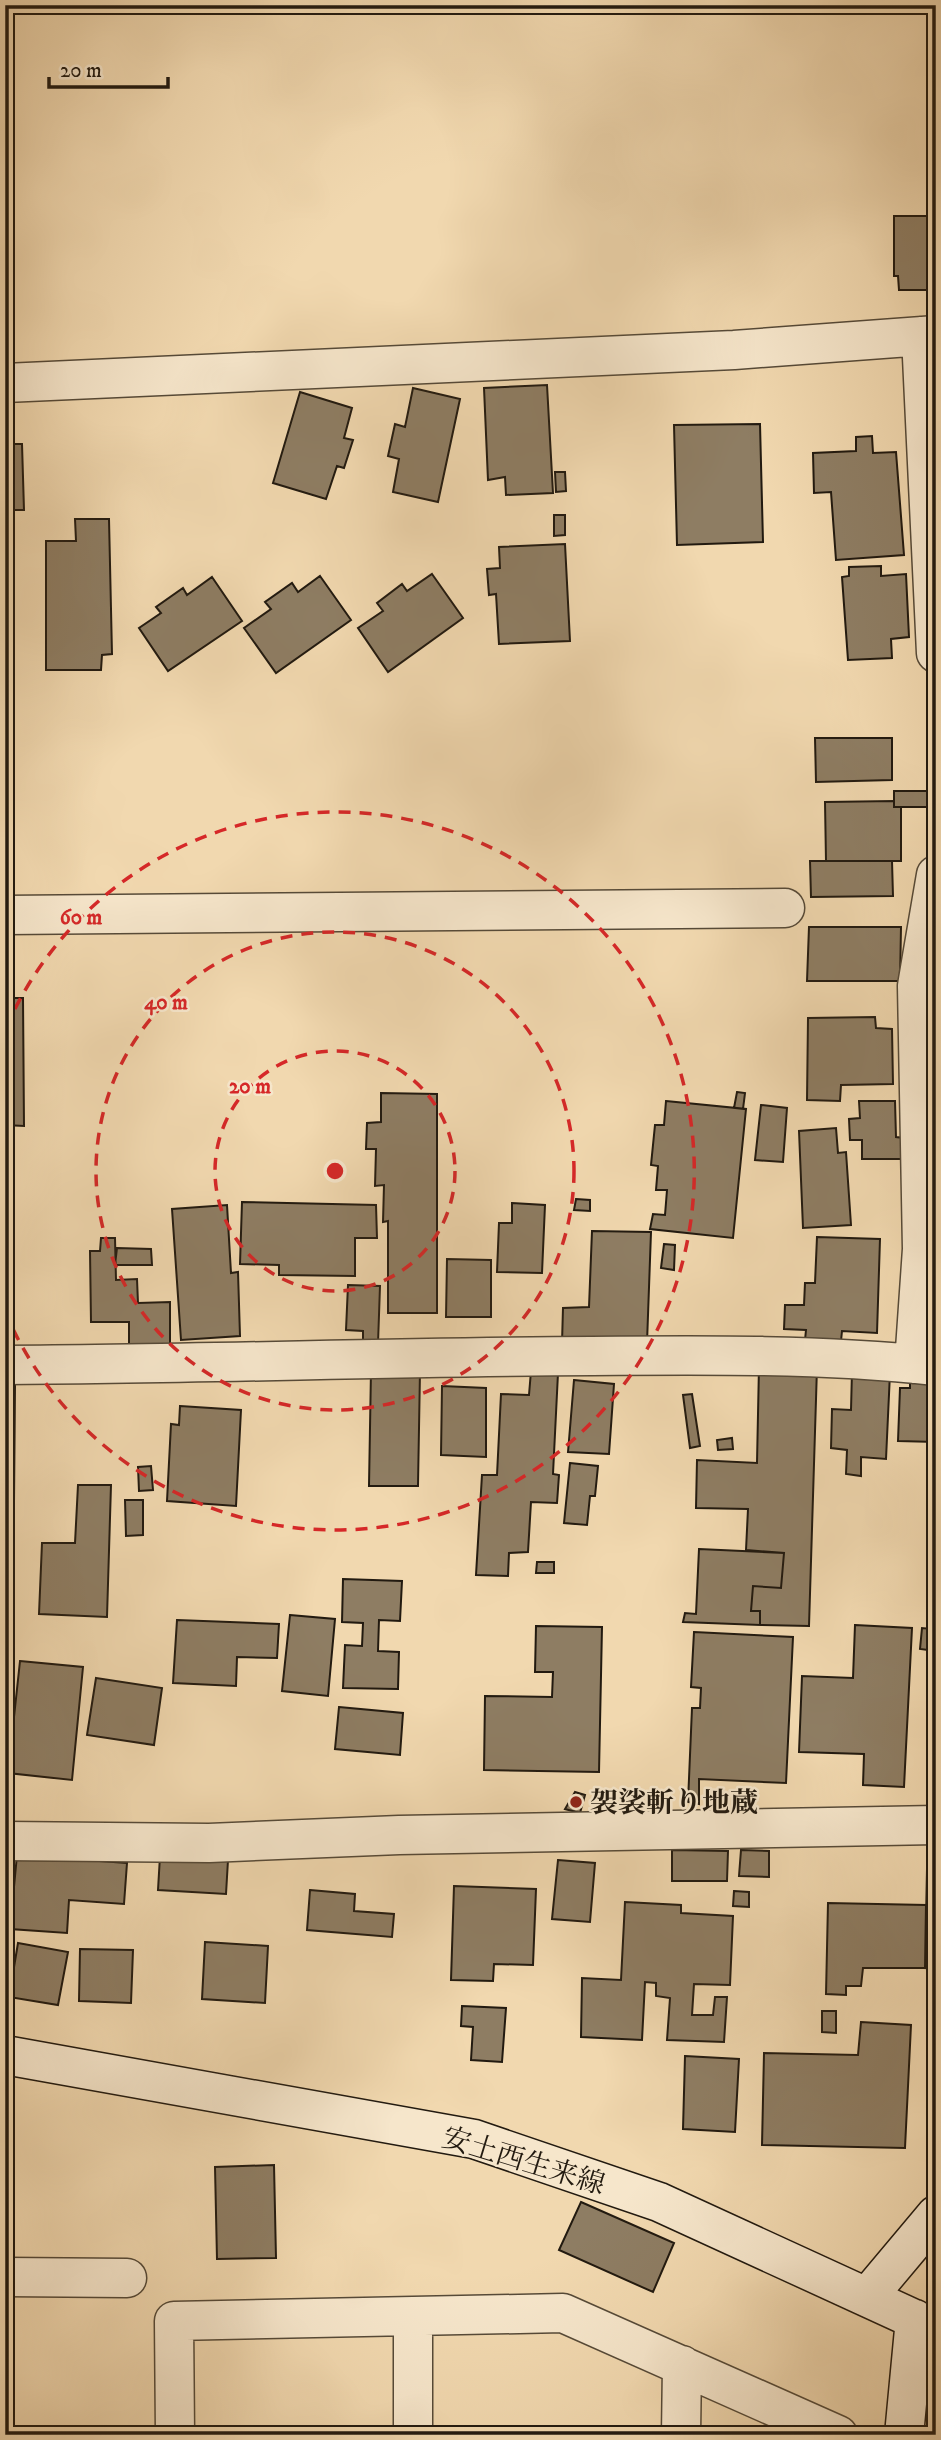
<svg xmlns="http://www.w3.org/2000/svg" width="941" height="2440" font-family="'IM FELL DW Pica','Noto Serif JP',serif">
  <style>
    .building { fill: #8e7d63; stroke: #221a10; stroke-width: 2 }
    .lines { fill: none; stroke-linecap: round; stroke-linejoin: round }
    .minor-casing { stroke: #564a38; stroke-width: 41 }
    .secondary-casing { stroke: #221a10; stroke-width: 41 }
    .minor { stroke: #f6e6cb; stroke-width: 38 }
    .secondary { stroke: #f6e6cb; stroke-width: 38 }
    .ring { fill: none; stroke: #d62828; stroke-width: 3.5; stroke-dasharray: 12 9 }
    .poi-dot { fill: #8f2418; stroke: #f6e6cb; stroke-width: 2.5 }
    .labels { text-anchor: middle; stroke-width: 5; stroke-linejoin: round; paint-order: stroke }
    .poi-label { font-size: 28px; font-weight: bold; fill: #221a10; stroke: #f6e6cb; text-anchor: start }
    .street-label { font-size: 28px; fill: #221a10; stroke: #f6e6cb }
    .centre { fill: #d62828; stroke: #f6e6cb; stroke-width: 3.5 }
    .ring-label { font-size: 21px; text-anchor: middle; font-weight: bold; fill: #d62828; stroke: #f6e6cb; stroke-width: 5; stroke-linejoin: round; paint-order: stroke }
  </style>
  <rect width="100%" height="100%" fill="#f1d8af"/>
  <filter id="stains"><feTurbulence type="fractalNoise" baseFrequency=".00286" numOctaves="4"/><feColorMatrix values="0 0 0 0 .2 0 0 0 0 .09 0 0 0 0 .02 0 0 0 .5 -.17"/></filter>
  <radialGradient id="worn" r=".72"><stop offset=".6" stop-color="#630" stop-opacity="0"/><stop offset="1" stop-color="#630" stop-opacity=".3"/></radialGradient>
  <path class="building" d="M894,216H936V276H932V290H899L898,276H894Z
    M547,385L553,493L506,495L505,477L488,480L484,388Z
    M413,388L460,399L438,502L393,492L399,459L388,456L395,424L405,427Z
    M300,392L352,408L344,438L353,440L344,468L337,466L326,499L273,483Z
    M760,424L763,542L677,545L674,425Z
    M872,436L873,453L896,452L904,555L836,560L831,492L814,493L813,453L856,451V437Z
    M5,444H22L24,510H5Z
    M555,472H565L566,491L556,492Z
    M554,515H565V535L554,536Z
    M75,519H109L112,654L102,655L101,670H46V541H76Z
    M565,544L570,641L499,644L496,594L489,595L487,569L500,568L499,547Z
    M881,566V576L906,574L909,637L891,639L892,658L848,660L842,577L849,576V567Z
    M432,574L463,618L388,672L358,628L383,611L377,603L402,584L407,591Z
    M320,576L351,620L276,673L244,628L271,609L265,602L292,583L298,592Z
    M212,577L242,621L168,671L139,628L161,613L156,607L183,588L187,595Z
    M815,738H892V780L816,782Z
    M894,791H928L929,807H894Z
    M894,801V807H901V861H826L825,802Z
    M810,861H892L893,896L811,897Z
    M809,927H901L900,981H807Z
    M5,998H23L24,1126L5,1125Z
    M875,1017L876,1028L892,1029L893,1084L841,1085L840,1101L807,1100L808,1018Z
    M737,1092L745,1093L743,1109L734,1108Z
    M381,1093L437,1094V1313H388V1221L383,1222L384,1185L375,1186L376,1149H366L367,1123L381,1122Z
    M666,1101L746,1109L733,1238L650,1229L653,1214L665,1215L667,1190H656L658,1166L651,1165L655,1125H664Z
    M859,1101H895L896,1137L904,1138V1159H862V1140H850L849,1119L860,1118Z
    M761,1105L787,1108L783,1162L755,1160Z
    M836,1128L838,1153L846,1152L851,1225L803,1228L799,1131Z
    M576,1199L590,1200V1211L574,1210Z
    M242,1202L376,1205L377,1238H355V1276L279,1275V1265L240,1264Z
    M512,1203L545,1205L542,1273L497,1272L499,1223H512Z
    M227,1205L231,1273L238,1272L240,1336L181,1340L172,1209Z
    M592,1231L651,1232L647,1343H562L563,1308L589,1307Z
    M817,1237L880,1239L877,1333L842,1331L841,1341L805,1340L806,1330L784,1329L785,1305H804L805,1283H815Z
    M101,1238H115L116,1280L137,1279L138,1303L170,1302V1346L129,1347V1322H91L90,1251H100Z
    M664,1244L675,1245L674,1270L661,1268Z
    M117,1248L151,1249L152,1265H115Z
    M447,1259L491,1260V1317H446Z
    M348,1285L380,1286L378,1344H363V1331L346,1330Z
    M759,1366L817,1367L809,1626L760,1625V1611H751L753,1586L781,1588L784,1553L746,1550L748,1509L696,1508L697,1460L757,1463Z
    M371,1370L420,1371L418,1486H369Z
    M531,1371L558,1373L553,1474L559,1475L557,1503L531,1502L528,1552L509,1553L508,1576L476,1575L482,1475H497L501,1394L529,1395Z
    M852,1371L890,1373L886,1459L861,1457V1476L846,1474L847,1450L831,1448L832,1409L851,1410Z
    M910,1377L936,1379V1442L898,1441L900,1388H910Z
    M574,1380L614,1384L609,1454L568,1452Z
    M5,1384L15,1385L14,1502H5Z
    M442,1386L486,1388V1457L441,1455Z
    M692,1394L700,1446L690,1448L683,1395Z
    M180,1406L241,1410L236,1506L167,1501L171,1424L179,1425Z
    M732,1438L733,1449L718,1450L717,1440Z
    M570,1463L598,1466L595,1496H590L587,1525L564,1523Z
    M151,1466L153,1490L139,1491L138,1467Z
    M78,1485H111L107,1617L39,1614L42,1543H75Z
    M125,1500H143V1535L126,1536Z
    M699,1549L784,1553L781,1588L753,1586L751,1611H760V1625L683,1622L685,1613L696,1614Z
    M537,1562H554V1573H536Z
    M5,1567H9L8,1617H5Z
    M343,1579L402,1581L400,1621L379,1620L378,1651L399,1652L398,1689L343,1688L345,1645L362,1646L363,1623L342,1622Z
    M290,1615L335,1619L328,1696L282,1691Z
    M934,1616L936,1651L920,1649L922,1628L932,1629Z
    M177,1620L279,1624L277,1658L237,1657L236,1686L173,1683Z
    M855,1625L912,1628L904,1787L863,1785L864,1754L799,1752L802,1676L853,1678Z
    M536,1626L602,1627L599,1772L484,1770L485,1696L552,1697L553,1672H535Z
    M694,1632L793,1637L786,1783L699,1779V1804L688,1802L692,1708H700L701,1688L691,1687Z
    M20,1661L83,1667L72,1780L8,1773Z
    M96,1678L162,1688L154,1745L87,1735Z
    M339,1707L403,1713L400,1755L335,1749Z
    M575,1792L585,1795L580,1813L565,1809Z
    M672,1850L728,1851L727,1881H672Z
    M741,1850L769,1851V1877L739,1876Z
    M17,1855L127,1863L124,1904L69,1900L67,1933L10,1929Z
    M160,1856L228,1860L226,1894L158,1890Z
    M558,1860L595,1863L590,1922L552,1919Z
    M927,1869H936V1969L925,1968Z
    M454,1886L536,1889L533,1965L494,1964L493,1981L451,1980Z
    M310,1890L355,1894L354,1911L394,1914L392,1937L307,1930Z
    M734,1891L749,1892V1907L733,1906Z
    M625,1902L681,1905V1913L733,1916L730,1985L694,1984L692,2015H713L715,1997H727L724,2042L667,2040L670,1998L656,1996V1983L645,1982L642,2040L581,2037L582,1978L621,1980Z
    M828,1903L926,1905L925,1968H863L861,1986H846V1995L826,1994Z
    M205,1942L268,1946L265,2003L202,1999Z
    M18,1943L68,1952L58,2005L9,1997Z
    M80,1949L133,1950L131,2003L79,2001Z
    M462,2006L506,2008L502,2062L471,2060L473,2027L461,2026Z
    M822,2011H836V2033L822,2032Z
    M861,2022L911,2025L905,2148L762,2145L764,2053L858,2055Z
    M685,2056L739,2059L735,2132L683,2129Z
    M274,2165L276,2258L217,2259L215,2167Z
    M581,2202L674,2243L653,2292L559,2250Z"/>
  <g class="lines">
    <defs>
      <path id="minor" d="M921,336L936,653
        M5,383L734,350L936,335
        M5,915L785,908
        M914,1364L922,1249L917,986L936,875
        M5,1365C201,1364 397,1357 592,1356C707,1355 822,1354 936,1366
        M5,1841L209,1843L399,1835L936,1825
        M5,2277L127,2278
        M413,2316V2435
        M175,2435L174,2321L563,2313L838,2435
        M681,2435L682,2365"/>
      <path id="secondary" d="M5,2055L474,2139L659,2202L936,2329
        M868,2296L936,2215
        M904,2435L915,2319"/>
    </defs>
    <use href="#minor" class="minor-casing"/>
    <use href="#secondary" class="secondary-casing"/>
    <use href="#minor" class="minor"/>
    <use href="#secondary" class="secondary"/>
  </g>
  <g class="ring">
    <circle cx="335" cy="1171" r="120"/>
    <circle cx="335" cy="1171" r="239"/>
    <path d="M6 1028A359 359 0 1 1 6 1314"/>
  </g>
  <circle class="poi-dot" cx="576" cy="1802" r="7"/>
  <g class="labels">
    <g class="poi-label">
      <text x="590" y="1812">袈裟斬り地蔵</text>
    </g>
    <g class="street-label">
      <text transform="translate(524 2160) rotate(17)" y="10">安土西生来線</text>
    </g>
  </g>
  <circle cx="335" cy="1171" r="10" class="centre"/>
  <g class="ring-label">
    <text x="81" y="924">60 m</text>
    <text x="166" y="1009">40 m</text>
    <text x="250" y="1093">20 m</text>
  </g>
  <rect width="941" height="2440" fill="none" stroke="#f1d8af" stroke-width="28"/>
  <rect x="7" y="7" width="927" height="2426" fill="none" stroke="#221a10" stroke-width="3.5"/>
  <rect x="14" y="14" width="913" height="2412" fill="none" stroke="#221a10" stroke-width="2"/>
  <path d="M49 77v10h119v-10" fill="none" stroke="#221a10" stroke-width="3.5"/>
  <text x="60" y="77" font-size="21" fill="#221a10" stroke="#f6e6cb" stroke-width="5" paint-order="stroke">20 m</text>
  <rect width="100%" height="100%" filter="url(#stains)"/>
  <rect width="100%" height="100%" fill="url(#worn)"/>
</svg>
